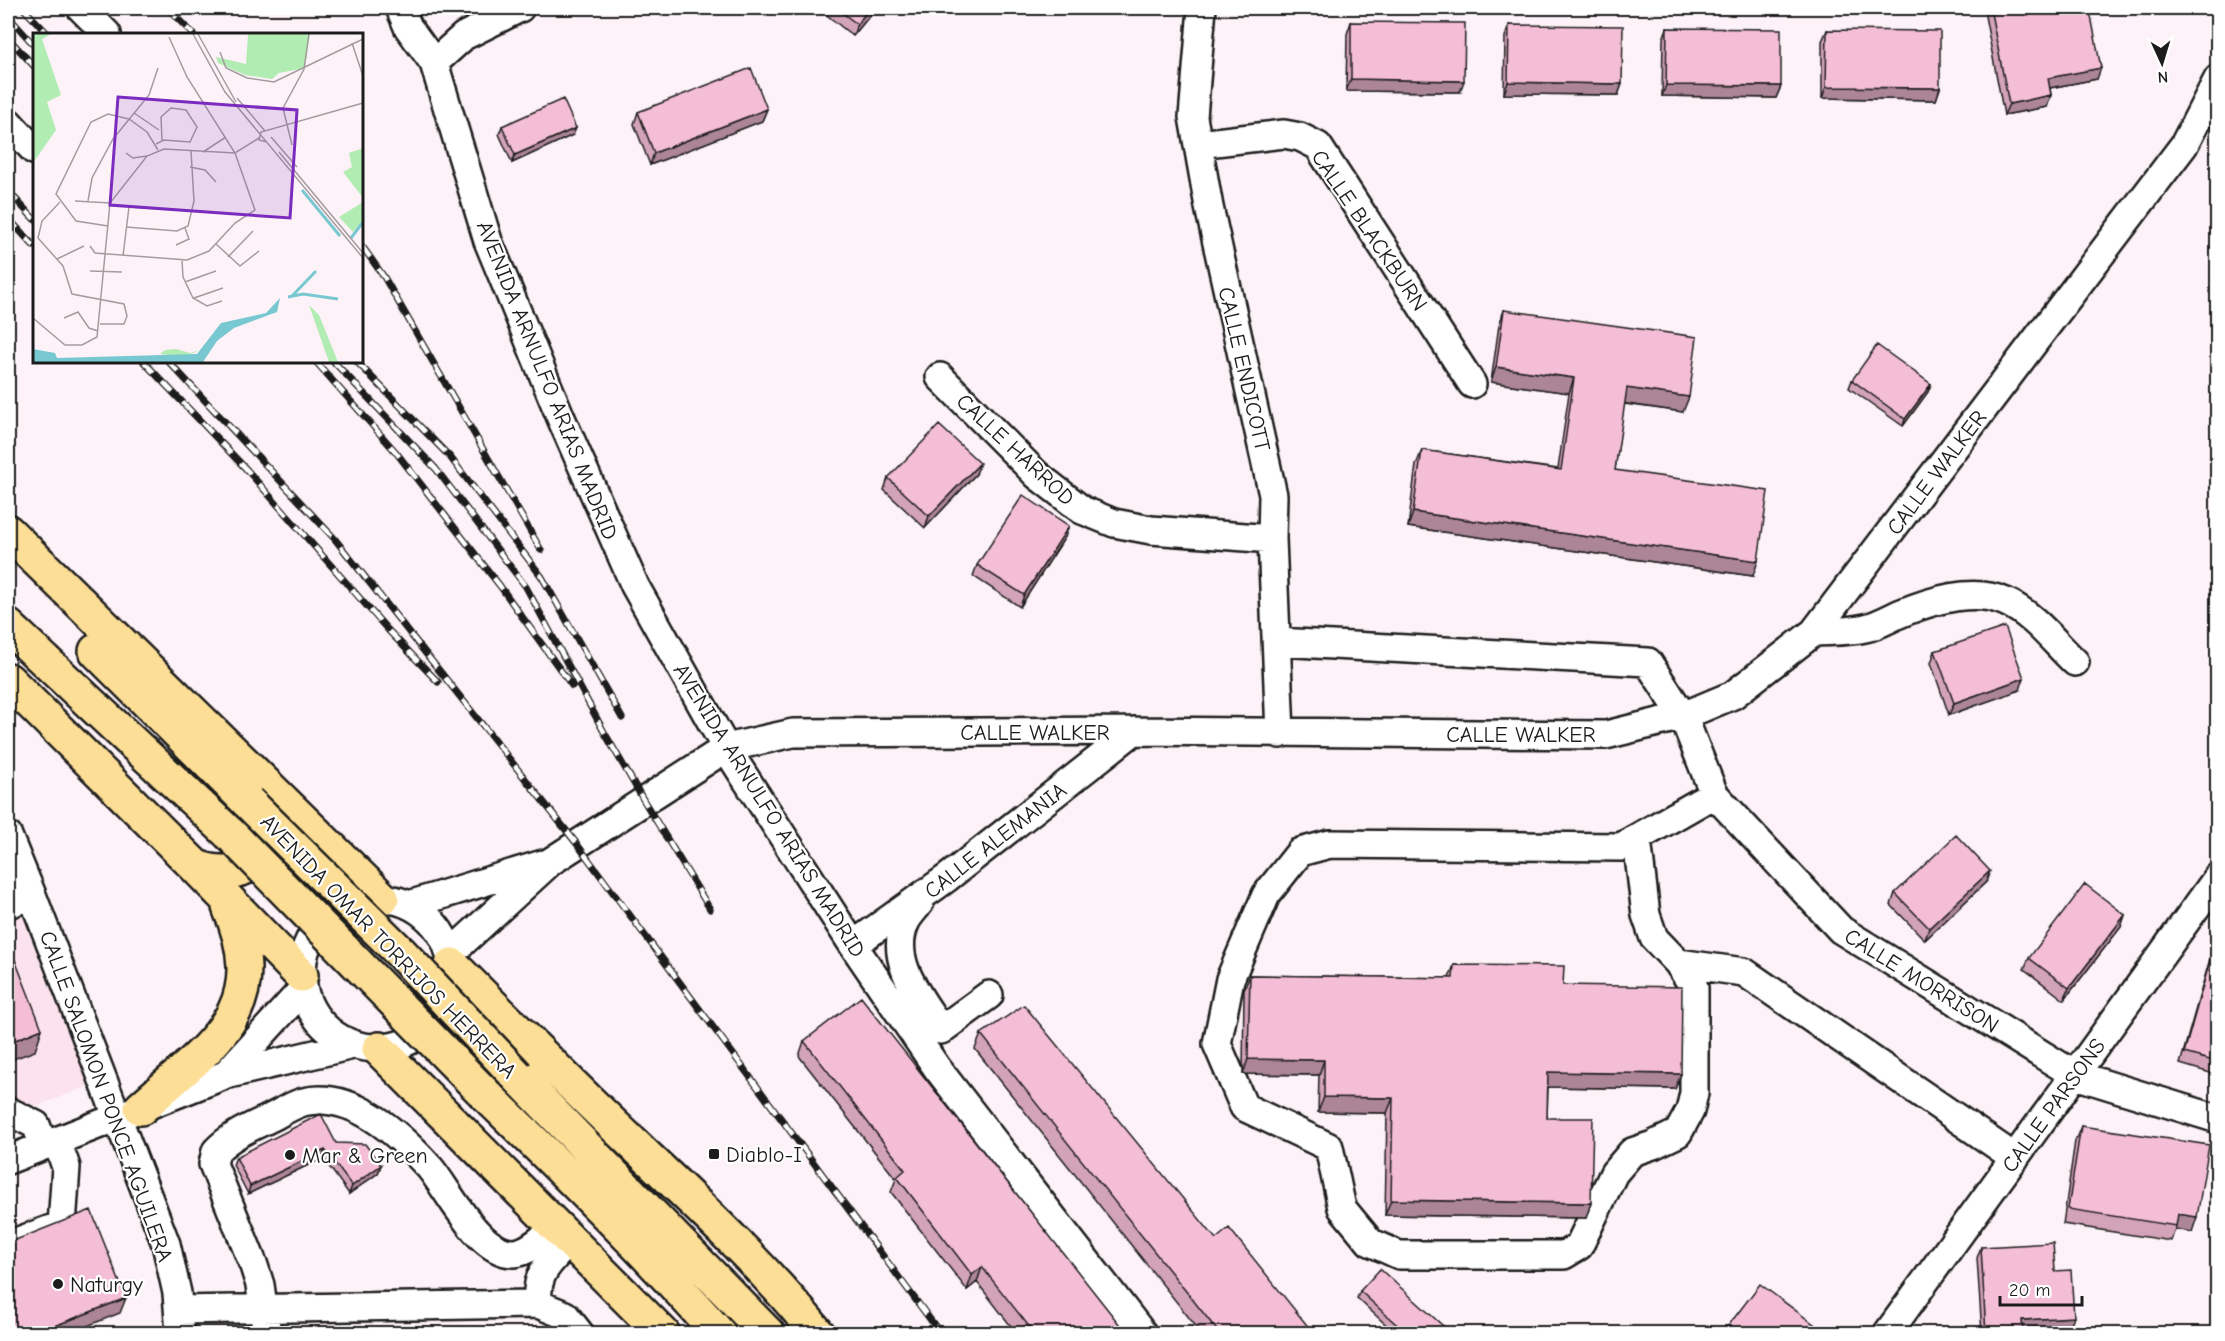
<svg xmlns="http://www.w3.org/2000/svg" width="2225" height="1341" font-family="'Comic Neue',sans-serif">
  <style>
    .built { fill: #fbe2ed }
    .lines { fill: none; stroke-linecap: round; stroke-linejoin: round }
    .minor-casing { stroke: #1c1c1c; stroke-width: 32 }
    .major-casing { stroke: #1c1c1c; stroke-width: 38 }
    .minor { stroke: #fff; stroke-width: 27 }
    .major { stroke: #fcde96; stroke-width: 33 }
    .rail-casing { stroke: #1c1c1c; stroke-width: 7 }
    .rail { stroke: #fff; stroke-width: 4.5; stroke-dasharray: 14; stroke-linecap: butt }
    .major-bridge-casing { stroke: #1c1c1c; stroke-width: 38; stroke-linecap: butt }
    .major-bridge { stroke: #fcde96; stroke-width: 33 }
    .wall { fill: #d3a3b9; stroke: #1c1c1c; stroke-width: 1.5 }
    .shaded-wall { fill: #ac8596; stroke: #1c1c1c; stroke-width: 1.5 }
    .building { fill: #f5bed7; stroke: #1c1c1c; stroke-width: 1.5 }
    .poi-dot { fill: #1c1c1c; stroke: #fff; stroke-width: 2 }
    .labels { text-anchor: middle; stroke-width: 4.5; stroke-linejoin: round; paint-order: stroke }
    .street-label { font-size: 22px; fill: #1c1c1c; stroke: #fff }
    .poi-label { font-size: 22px; fill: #1c1c1c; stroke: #fff; text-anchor: start }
    .inset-river { fill: none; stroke: #78c8d1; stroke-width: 3 }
    .inset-road { fill: none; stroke: #a39c9f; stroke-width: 1.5 }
    .view { fill: #7b2cbf; fill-opacity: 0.15; stroke: #7b2cbf; stroke-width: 3 }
    .inset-edge { fill: none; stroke: #1c1c1c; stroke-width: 3 }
  </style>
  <rect width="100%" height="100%" fill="#fdf2f7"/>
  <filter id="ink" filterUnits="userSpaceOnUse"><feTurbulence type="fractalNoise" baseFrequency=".0167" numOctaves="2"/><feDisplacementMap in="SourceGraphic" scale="12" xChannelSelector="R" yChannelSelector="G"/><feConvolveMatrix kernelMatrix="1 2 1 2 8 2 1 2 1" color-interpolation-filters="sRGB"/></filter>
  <g filter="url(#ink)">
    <path class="built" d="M8,806L115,1076L8,1117Z"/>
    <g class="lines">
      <defs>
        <path id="minor" d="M81,8L107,34
          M400,8L408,27L434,63L488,241L561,418L635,586L726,748L853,945L937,1068L1143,1334
          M1202,8L1193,117L1209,207L1273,495L1272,539L1280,734
          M434,63L464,36L520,8
          M8,122L34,150
          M1198,144L1284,134L1300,137L1318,146L1472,384
          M940,377L1037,475L1082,510L1114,523L1151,530L1272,539
          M1814,632C1830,631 1849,632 1865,628C1876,626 1888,619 1899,614C1930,601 1973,587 2006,602C2033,614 2054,642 2075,662
          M1277,642L1648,662L1683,716L1714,794L1841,930L2075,1075L2218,1119
          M8,836L32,895L166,1244L177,1293L180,1334
          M1637,839L1646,915L1654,938L1678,963L1694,987V1093L1690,1111L1678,1133L1653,1145L1632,1152L1614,1173L1579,1246L1564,1255H1399L1370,1242L1342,1208L1329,1147L1244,1107L1217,1044L1230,979L1266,895L1300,852L1330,844L1621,847L1714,794
          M302 973a75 75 0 1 1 150 0a75 75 0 1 1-150 0Z
          M920,902C916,908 909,915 906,921C887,961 921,998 941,1030L989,995
          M8,904L32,895
          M409,905L543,864
          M853,945L947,878L1134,731
          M451,953L550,862L726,748L793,733L1134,731L1606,735L1683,716L1733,695L1814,632L2184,145L2218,79
          M1678,963L1744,972L2015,1158
          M225,1075L303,989
          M8,1111L36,1125L44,1146
          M8,1160L225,1075L353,1045
          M8,1245L62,1225L66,1167L57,1141
          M538,1304C535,1271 550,1263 570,1240
          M179,1310L538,1304L565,1315L580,1334
          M267,1334L260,1285L254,1266L213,1164L216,1151C232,1134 254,1126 274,1116C283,1111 293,1105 303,1102C352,1090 399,1134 430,1168C450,1192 479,1254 514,1253C530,1252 544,1236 556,1227
          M1887,1334L2218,877"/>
        <path id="major" d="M8,532L382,898
          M8,626L230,834
          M96,651L248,802
          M8,680L195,866L301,975
          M195,866C239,886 289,853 275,803
          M452,965C509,1022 565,1079 624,1135C691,1199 760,1262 818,1334
          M379,1049L663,1334
          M517,1076L768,1334
          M488,1097C567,1174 646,1251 719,1334
          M141,1108C210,1045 274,1011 229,907"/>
      </defs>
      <use href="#minor" class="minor-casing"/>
      <use href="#major" class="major-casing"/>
      <use href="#minor" class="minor"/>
      <use href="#major" class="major"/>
      <defs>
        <path id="rail" d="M23,8L48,34
          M167,8L193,34
          M8,16L34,45
          M8,38L34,66
          M8,191L34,219
          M8,218L34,246
          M362,246L384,277L541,550
          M144,362L247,470L387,629L438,682
          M169,362L334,538L577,844L941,1334
          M316,362L395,451L500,586L572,686
          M334,362L436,469L526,587L603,730L644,801L710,909
          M357,362L450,457L542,577L622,718"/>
      </defs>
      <use href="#rail" class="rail-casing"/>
      <use href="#rail" class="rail"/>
      <defs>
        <path id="major-bridge" d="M248,802L401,953L517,1076
          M230,834L488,1097"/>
      </defs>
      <use href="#major-bridge" class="major-bridge-casing"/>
      <use href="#major-bridge" class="major-bridge"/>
    </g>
    <path class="wall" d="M818,8H876L853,36Z
      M1988,8H2068L2070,15L2097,79L2050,88L2051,95L2047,107L2004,115L1985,16Z
      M1351,22L1460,92L1346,91L1347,34Z
      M1509,25L1622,84L1618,95L1504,94L1505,37Z
      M1667,28L1781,86L1776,98L1662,96L1663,39Z
      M1827,30L1940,88L1936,100L1822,98V41Z
      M767,109L762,121L650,165L634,124L638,112Z
      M502,126L576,128L573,135L512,163L499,134Z
      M1504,310L1683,412L1624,404L1615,470L1753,576L1408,527L1416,465L1422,450L1558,469L1569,393L1491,382L1499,325Z
      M1852,380L1931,384L1928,392L1903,426L1849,388Z
      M976,474L925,528L884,490L888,478Z
      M1065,537L1020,607L973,576L977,565Z
      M1935,651L2020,690L1949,715L1931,663Z
      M1986,882L1925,940L1891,905L1895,893Z
      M2125,915L2121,927L2064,1000L2024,969L2029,958Z
      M2217,936V1075L2180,1064L2213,948Z
      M1454,965L1563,985L1681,1074L1675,1089L1548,1087L1547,1118L1591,1203L1586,1218L1385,1215L1387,1113L1318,1112L1319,1075L1243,1074L1244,990L1250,975L1449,978Z
      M981,1034L1216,1239L1314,1334H1202L975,1049Z
      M804,1041L1127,1334H1017L977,1282L967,1290L891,1192L896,1179L799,1056Z
      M2081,1126L2192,1232L2175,1229L2171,1241L2063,1224L2075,1141Z
      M336,1143L381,1165L378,1173L349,1194L323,1158L248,1194L233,1165L236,1157Z
      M1981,1247L2055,1271L2069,1328L2022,1331L2023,1334H1982L1977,1258Z
      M1360,1291L1452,1334H1396L1357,1298Z"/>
    <path class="shaded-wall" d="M870,8H876L853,36L857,24Z
      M2101,68L2097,79L2044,89L2048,78Z
      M1351,79L1464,81L1460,92L1346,91Z
      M1508,82L1622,84L1618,95L1504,94Z
      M1666,85L1781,86L1776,98L1662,96Z
      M1826,87L1940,88L1936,100L1822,98Z
      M2051,95L2047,107L2004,115L2009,104Z
      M767,109L762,121L650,165L654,153Z
      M576,128L573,135L512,163L515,155Z
      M1496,367L1574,378L1569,393L1491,382Z
      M1931,384L1928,392L1903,426L1905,419Z
      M1627,388L1689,397L1683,412L1621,403Z
      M980,463L976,474L925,528L929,516Z
      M1413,512L1758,561L1753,576L1408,527Z
      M1069,526L1065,537L1020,607L1024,595Z
      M2024,678L2020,690L1949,715L1954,703Z
      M1990,871L1986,882L1925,940L1929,928Z
      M2125,915L2121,927L2064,1000L2069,988Z
      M42,1029L35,1051L8,1061V1043Z
      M1248,1059L1324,1060L1319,1075L1243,1074Z
      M1548,1072L1681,1074L1675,1089L1543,1087Z
      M1324,1097L1393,1098L1387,1113L1318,1112Z
      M325,1150L323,1158L248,1194L250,1186Z
      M381,1165L378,1173L349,1194L352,1186Z
      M1391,1200L1591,1203L1586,1218L1385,1215Z
      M2178,1214L2197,1217L2192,1232L2175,1229Z
      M982,1267L977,1282L967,1290L972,1275Z
      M126,1298L120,1313L67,1334H34Z
      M2074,1317L2069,1328L2018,1331L2022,1320Z"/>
    <path class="building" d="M836,8H870L857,24Z
      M1990,8H2068L2070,15L2090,11L2101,68L2048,78L2051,95L2009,104Z
      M1351,22L1465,23L1464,81L1351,79Z
      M1509,25L1623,26L1622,84L1508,82Z
      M1667,28L1781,29V86L1666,85Z
      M1827,30L1940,31V88L1826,87Z
      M751,68L767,109L654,153L638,112Z
      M563,99L576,128L515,155L502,126Z
      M1504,310L1697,337L1689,397L1627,388L1615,470L1768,491L1758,561L1413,512L1422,450L1561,470L1574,378L1496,367Z
      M1877,345L1931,384L1905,419L1852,380Z
      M939,425L980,463L929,516L888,478Z
      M1023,495L1069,526L1024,595L977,565Z
      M2005,627L2024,678L1954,703L1935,651Z
      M1956,835L1990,871L1929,928L1895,893Z
      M2085,884L2125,915L2069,988L2029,958Z
      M2217,936V1062L2184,1053Z
      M8,942L42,1029L8,1043Z
      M1454,965L1564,966L1563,985L1682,987L1681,1074L1548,1072L1547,1118H1593L1591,1203L1391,1200L1393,1098L1324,1097V1060L1248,1059L1250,975L1453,978Z
      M861,997L1127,1334H1035L982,1267L972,1275L897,1177L905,1170L804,1041Z
      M1024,1005L1216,1239L1229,1228L1314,1334H1220L981,1034Z
      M321,1114L336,1143L365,1144L381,1165L352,1186L325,1150L250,1186L236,1157Z
      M2081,1126L2209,1145L2197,1217L2178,1214L2176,1226L2068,1209Z
      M91,1210L126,1298L34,1334H8V1243Z
      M2053,1243L2055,1271L2071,1270L2074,1317L2022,1320L2023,1334H1986L1981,1247Z
      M1380,1269L1452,1334H1407L1360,1291Z
      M1760,1284L1815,1325L1809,1334H1722Z"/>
  </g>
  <g class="poi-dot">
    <rect x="708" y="1148" width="12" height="12" rx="3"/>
    <circle cx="290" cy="1155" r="6"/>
    <circle cx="58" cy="1284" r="6"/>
  </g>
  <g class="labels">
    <g class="street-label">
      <text transform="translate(1370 230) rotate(56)" y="8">CALLE BLACKBURN</text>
      <text transform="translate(1245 369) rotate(77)" y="8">CALLE ENDICOTT</text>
      <text transform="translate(548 380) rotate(68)" y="8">AVENIDA ARNULFO ARIAS MADRID</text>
      <text transform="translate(1016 449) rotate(43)" y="8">CALLE HARROD</text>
      <text transform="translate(1936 472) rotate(-53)" y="8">CALLE WALKER</text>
      <text x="1035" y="740">CALLE WALKER</text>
      <text x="1521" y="742">CALLE WALKER</text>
      <text transform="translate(770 810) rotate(58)" y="8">AVENIDA ARNULFO ARIAS MADRID</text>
      <text transform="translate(995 840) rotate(-38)" y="8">CALLE ALEMANIA</text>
      <text transform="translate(389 946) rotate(46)" y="8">AVENIDA OMAR TORRIJOS HERRERA</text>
      <text transform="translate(1922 980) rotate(32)" y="8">CALLE MORRISON</text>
      <text transform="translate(107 1096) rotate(70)" y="8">CALLE SALOMON PONCE AGUILERA</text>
      <text transform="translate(2053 1105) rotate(-54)" y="8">CALLE PARSONS</text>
    </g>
    <g class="poi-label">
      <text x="726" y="1162">Diablo-I</text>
      <text x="302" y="1163">Mar &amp; Green</text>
      <text x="70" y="1292">Naturgy</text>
    </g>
  </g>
  <g transform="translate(33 33)">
    <rect width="330" height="330" fill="#fdf2f7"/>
    <path d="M0,1H18L9,6L28,62L14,69L23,97L0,130ZM215,1H277L272,35L246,40L239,46L212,42L185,30L183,24L213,31ZM330,115V165L310,139L319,134L316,120ZM330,169V187L320,199L306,184ZM276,272L286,282L305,329H296ZM143,316L157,320L167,317L151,324L127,321L132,317Z" fill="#b1ecb2"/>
    <path d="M247,265L244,279L201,295L184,308L170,329H0V316L22,320L24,325L164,321L188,290L233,280Z" fill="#78c8d1"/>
    <path class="inset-river" d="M269,157L307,203M318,205L330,189M259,263L283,238M255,264L270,261L305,266"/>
    <path class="inset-road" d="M160,1L192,59L330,225M165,1L203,69M319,10L330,43M187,19L193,35L214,45L241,49L330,6M204,65L232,98M101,80L126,97M238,104L264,134M234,109L226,107L228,99L330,70M123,111L131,107L157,109L164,94L153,77L138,75L128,84L129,108M259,112L250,75L271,36L276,1M170,119L193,104M246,119L330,220M93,120L100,125L114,123M157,134L172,137L183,149M42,168L77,170M55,168L59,145L80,106L116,62L125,35M27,169L9,188L5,205L30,233L39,261L91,271L94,283L91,291H67M75,193L43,188L23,161L58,89L75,81L96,86L114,99L125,117M93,194L144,198L155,193L161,168L158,118M183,211L207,233L226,218M143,212L156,206L152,195M57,213L62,220L154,227L176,218L202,190L222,177L202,120L154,44L136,4M90,223L96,174L146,177M195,224L220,198M24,226L51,213M149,227L150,244L160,265L174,273L189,268M57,238L89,239M152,249L183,238M161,265L190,255M0,285L32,312H49L64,304L77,170L114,123L131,116L202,120L226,105M31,285L45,279L56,295L65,298"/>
    <path class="view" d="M85,64L264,77L257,185L77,172Z"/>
    <rect width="330" height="330" class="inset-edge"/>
  </g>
  <rect width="2225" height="1341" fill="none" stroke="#fff" stroke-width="30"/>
  <rect x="15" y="15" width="2195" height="1311" fill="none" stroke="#1c1c1c" stroke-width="2" filter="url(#ink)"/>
  <g transform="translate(2162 63) rotate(176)" stroke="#ffffff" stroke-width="4.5" paint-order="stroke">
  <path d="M0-4.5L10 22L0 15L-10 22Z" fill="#1c1c1c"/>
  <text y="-9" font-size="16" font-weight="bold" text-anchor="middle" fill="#1c1c1c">N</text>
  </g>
  <path d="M2000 1296v9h82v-9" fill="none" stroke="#1c1c1c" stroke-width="3"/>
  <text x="2009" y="1296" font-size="18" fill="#1c1c1c" stroke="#ffffff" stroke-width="4.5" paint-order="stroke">20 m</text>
</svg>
